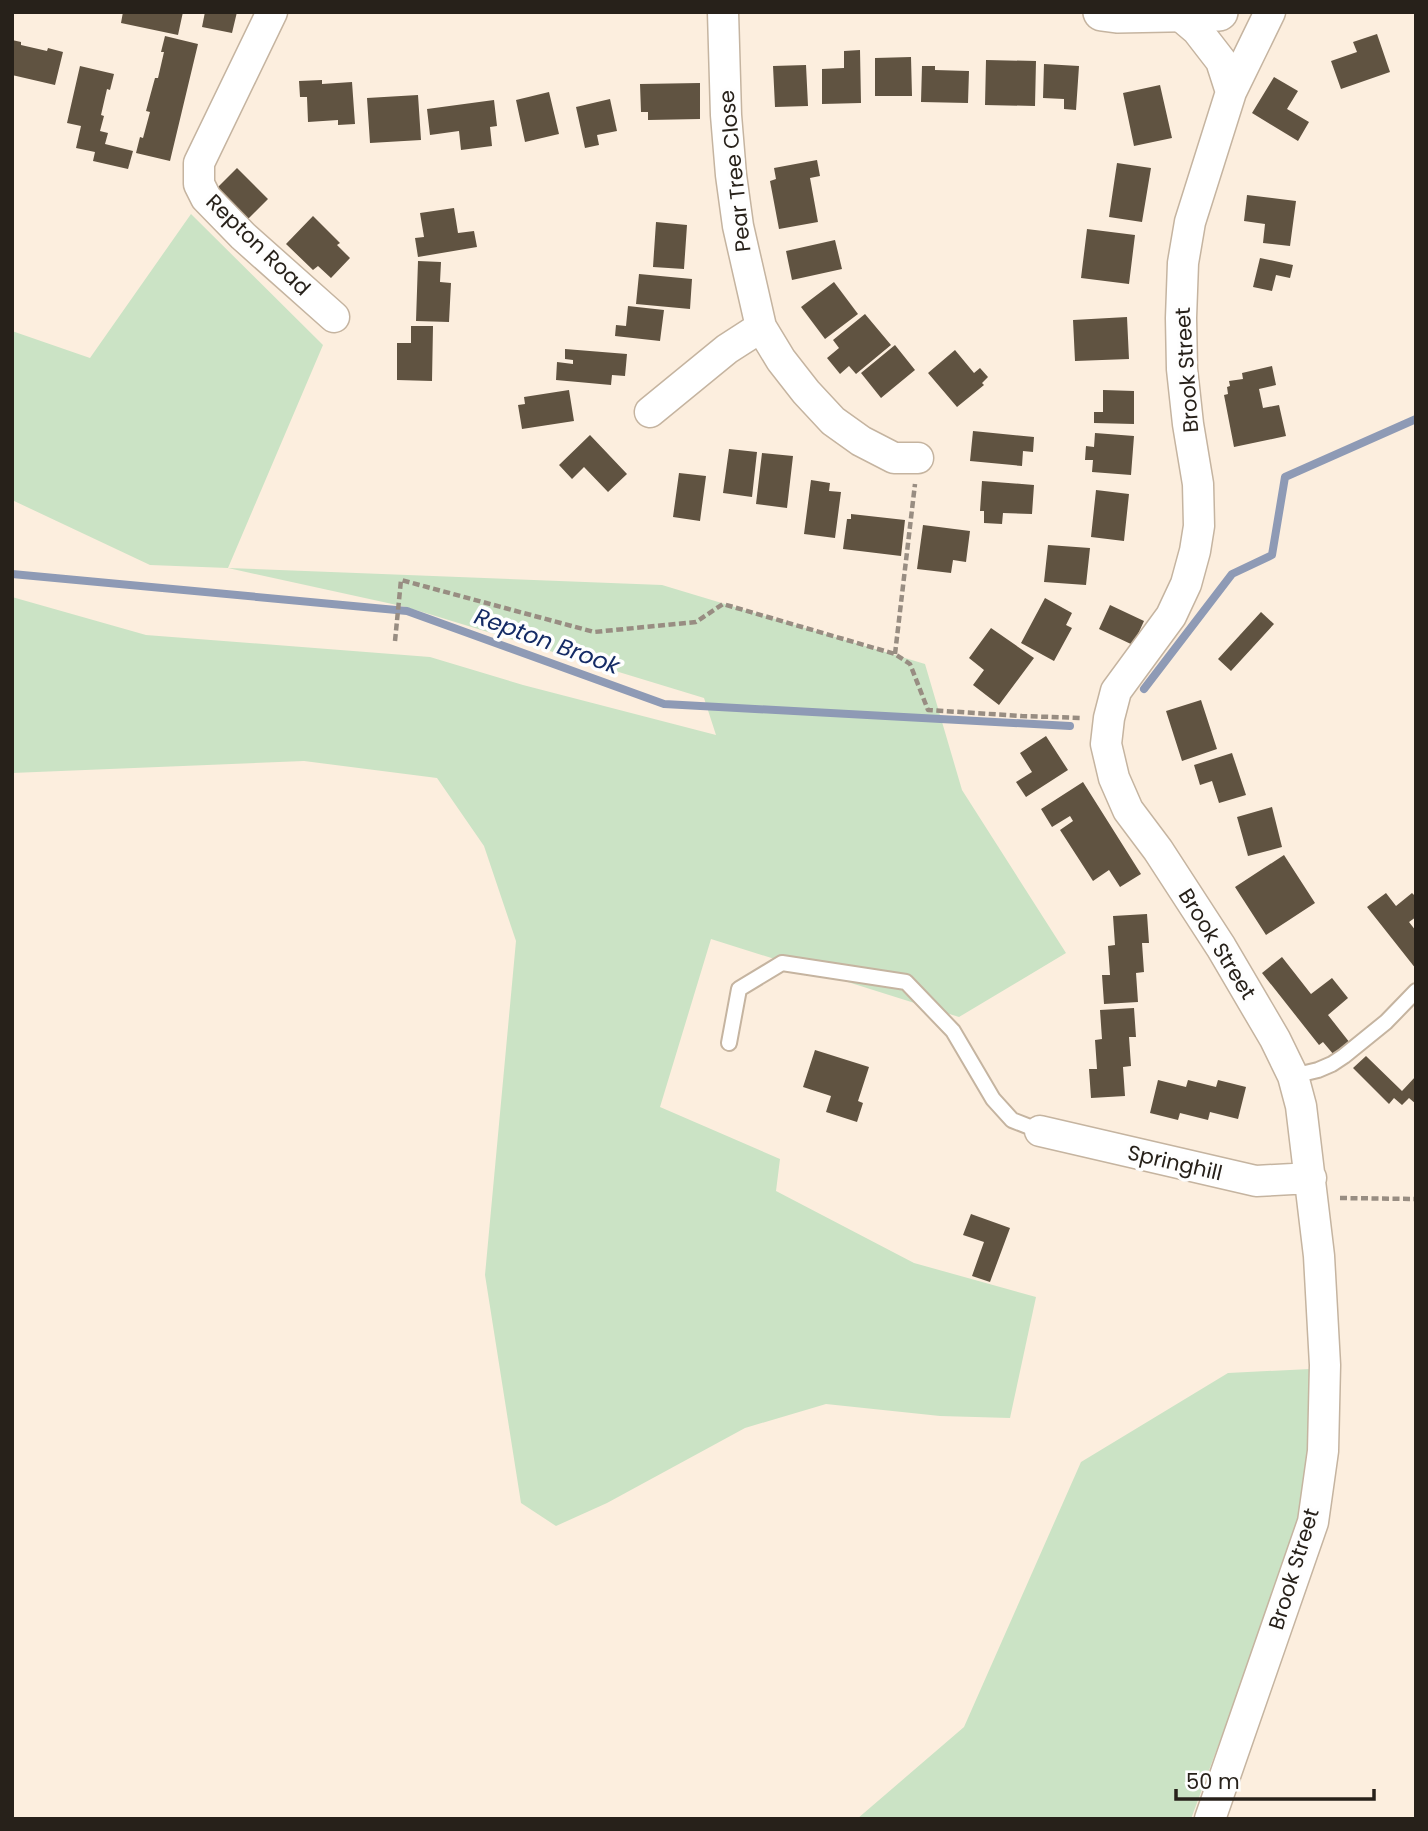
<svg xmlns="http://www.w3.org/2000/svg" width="1428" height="1831" font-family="Poppins,sans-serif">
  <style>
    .green { fill: #cbe3c5 }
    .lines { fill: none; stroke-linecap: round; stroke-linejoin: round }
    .stream { stroke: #8e9ab5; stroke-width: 8 }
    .building { fill: #605341 }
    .service-casing { stroke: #c5b4a0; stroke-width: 18 }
    .minor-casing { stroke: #c5b4a0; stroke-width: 33 }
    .tertiary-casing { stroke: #c5b4a0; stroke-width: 40 }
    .path { stroke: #988d82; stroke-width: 4.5; stroke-dasharray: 7 3.5; stroke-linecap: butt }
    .service { stroke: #fff; stroke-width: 14 }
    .minor { stroke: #fff; stroke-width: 30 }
    .tertiary { stroke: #fff; stroke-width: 37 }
    .labels { text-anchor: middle; stroke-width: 7; stroke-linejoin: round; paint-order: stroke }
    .street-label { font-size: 21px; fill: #27211a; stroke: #fefefe }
    .water-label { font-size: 23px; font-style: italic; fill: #142b65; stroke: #fefefe }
  </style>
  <rect width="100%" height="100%" fill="#fceede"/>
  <path class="green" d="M191,214L323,345L228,568L662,585L925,664L962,790L1066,953L959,1017L711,939L660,1107L780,1159L776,1191L914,1263L1036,1297L1010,1418L940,1416L826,1404L745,1428L607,1503L556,1526L521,1503L485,1275L516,941L484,846L437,778L304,761L12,773V597L146,635L430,657L523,685L716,735L704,698L406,607L228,568L150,565L12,500V331L90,358Z
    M1310,1369L1309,1452L1299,1527L1191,1819H857L964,1727L1081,1462L1228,1373Z"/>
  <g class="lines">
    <path class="stream" d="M12,574L407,611L664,704L1070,726
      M1144,689L1232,574L1272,555L1285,477L1416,419"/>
  </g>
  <path class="building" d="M123,12H183L178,35L121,23Z
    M205,12H237L232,33L202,27Z
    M1377,34L1390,72L1341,89L1331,61L1357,52L1353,42Z
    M165,36L198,44L170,161L136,153L140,137L143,138L150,112L146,111L155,78H158L164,52H161Z
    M12,40L21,42V45L47,51L48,48L63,52L55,85L12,75Z
    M860,50L861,103L822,104V69L844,68V51Z
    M911,57L912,96H875V58Z
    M986,60L1036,61L1035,106L985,105Z
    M1044,64L1079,66L1076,110L1064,109V99L1043,98Z
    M806,65L808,106L775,107L773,66Z
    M80,66L114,74L110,90L107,89L101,115L104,116L100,131L108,133L105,144L133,151L128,169L93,161L95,152L76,148L81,126L67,123Z
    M922,66H935V70L969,71L968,103L921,102Z
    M1274,77L1298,91L1287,109L1309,122L1298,141L1252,113Z
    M322,80V84L352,82L355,124L338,125V120L308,122L307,97H300L299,81Z
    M700,83V119L648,120V112H641L640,84Z
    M1160,85L1172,138L1134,146L1123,93Z
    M549,92L559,134L525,142L516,100Z
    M418,95L421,140L370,143L367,98Z
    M610,99L617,131L597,135L599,145L585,148L576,107Z
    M494,100L497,126L490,127L492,146L461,150L459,131L430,135L427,109Z
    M817,160L820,176L810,178L818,222L779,229L770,181L776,179L774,168Z
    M1117,163L1151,168L1142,222L1109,217Z
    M237,168L268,199L248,219L229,200L224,205L212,193Z
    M1247,195L1296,201L1290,246L1263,243L1265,224L1244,221Z
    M454,208L458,233L474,231L477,247L418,257L415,238L424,237L420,213Z
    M313,216L340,243L337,245L350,258L331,278L318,266L313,270L286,244Z
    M656,222L687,225L684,269L653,267Z
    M1087,229L1135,235L1129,284L1081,278Z
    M835,240L842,269L792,280L786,251Z
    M1260,258L1293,265L1290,278L1276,275L1272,291L1253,287Z
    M418,261L441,262L440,282L451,283L449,322L416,321Z
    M639,274L692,279L690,309L636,304Z
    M834,282L858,314L825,339L801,307Z
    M628,306L664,310L660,341L615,336L616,325L626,326Z
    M865,314L891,345L856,374L849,366L840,374L827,358L839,348L833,340Z
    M1127,317L1129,359L1075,361L1073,320Z
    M411,326H433L432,381L397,380V343H411Z
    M895,345L915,370L881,398L861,373Z
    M565,349L627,354L625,376L612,375L611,385L556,380L557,362L573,364V360L565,359Z
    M955,350L974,373L980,368L988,377L982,383L984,385L957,407L928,373Z
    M1272,366L1276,385L1259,389L1263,408L1279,405L1286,436L1234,447L1224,395L1228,394L1227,387L1230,386L1229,381L1243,379L1242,373Z
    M569,390L574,421L522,429L518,405L525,404L524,397Z
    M1103,390L1134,391V424L1094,423V412H1103Z
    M973,431L1034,437L1033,452L1023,451L1022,466L970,461Z
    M1095,433L1134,436L1131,475L1092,472L1093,460H1085L1086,446L1094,447Z
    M590,435L627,474L608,492L584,467L572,479L559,465Z
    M729,449L757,452L752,497L723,493Z
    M762,453L793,456L787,508L756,504Z
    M679,473L706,476L700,521L673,517Z
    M811,480L830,483L829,491L841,492L835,538L804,534Z
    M982,481L1034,485L1032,514L1003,513L1002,524L984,523V511H980Z
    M1096,490L1129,494L1124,541L1091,537Z
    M851,514L905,520L901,556L843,549L847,519H851Z
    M923,525L970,531L966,562L953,560L951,573L917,569Z
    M1048,545L1090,548L1086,585L1044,582Z
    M1045,598L1072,613L1066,625L1072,628L1054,661L1021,643Z
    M1110,605L1144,621L1133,645L1099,629Z
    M1261,612L1274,624L1231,671L1218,659Z
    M991,628L1034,658L999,705L973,685L984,670L969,658Z
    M1201,700L1217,749L1182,761L1166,711Z
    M1046,736L1068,770L1026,797L1016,782L1032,772L1020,753Z
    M1232,753L1246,795L1219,803L1212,781L1200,785L1194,765Z
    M1083,782L1141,874L1120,887L1109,870L1093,881L1060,830L1073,821L1070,816L1052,827L1041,809Z
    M1272,807L1282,847L1248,856L1237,817Z
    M1284,855L1315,903L1266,935L1235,887Z
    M1386,893L1396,906L1412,893L1416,897V917L1409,922L1416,931V969L1367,907Z
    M1147,914L1149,943H1142L1144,972L1136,973L1138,1002L1104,1004L1102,975H1110L1108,946L1115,945L1113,916Z
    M1282,957L1311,994L1332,978L1348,998L1328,1015L1350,1043L1334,1055L1323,1042L1319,1045L1262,973Z
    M1134,1008L1136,1037H1129L1131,1066L1123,1067L1125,1096L1091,1098L1089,1069H1097L1095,1040L1102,1039L1100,1010Z
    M815,1050L869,1067L858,1101L863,1103L857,1122L826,1112L831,1096L803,1087Z
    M1366,1056L1402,1091L1416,1076V1104L1409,1098L1402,1105L1394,1098L1389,1104L1353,1068Z
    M1158,1080L1186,1087L1188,1080L1216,1087L1218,1080L1246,1087L1238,1119L1210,1112L1208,1120L1180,1113L1178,1120L1150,1113Z
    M971,1214L1010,1228L990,1282L972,1276L984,1242L963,1235Z"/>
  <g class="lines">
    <defs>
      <path id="service" d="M729,1043L739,989L782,963L906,982L953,1031L993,1099L1012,1120L1040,1131
        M1293,1076L1318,1070L1332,1064L1344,1056L1386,1022L1416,991"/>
      <path id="minor" d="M272,12L199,163V184L206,198L243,236L334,317
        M723,12L726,115L731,175L738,226L761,327L781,360L806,392L833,421L861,441L894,458H918
        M1177,13L1197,30L1221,61L1231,92
        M650,412L727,349L761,327
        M1040,1131L1256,1181L1311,1178
        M1210,1819L1313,1522L1323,1451L1325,1365L1319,1256L1301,1106L1293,1076L1275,1039L1221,947L1158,850L1128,810L1114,778L1106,744L1109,718L1116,691L1171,616L1186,584L1195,551L1199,526L1198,484L1188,424L1182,369L1181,318L1183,263L1190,222L1231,92L1270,12"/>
      <path id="tertiary" d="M1102,12L1117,14L1219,12"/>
    </defs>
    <use href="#service" class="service-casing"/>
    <use href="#minor" class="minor-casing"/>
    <use href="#tertiary" class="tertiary-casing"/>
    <path class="path" d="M395,641L401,580L594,632L696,622L723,604L895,654L910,664L928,710L1022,716L1083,718
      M895,654L915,484
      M1340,1198L1416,1199"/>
    <use href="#service" class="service"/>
    <use href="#minor" class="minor"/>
    <use href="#tertiary" class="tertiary"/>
  </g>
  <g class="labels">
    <g class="street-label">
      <text transform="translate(735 171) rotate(-96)" y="7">Pear Tree Close</text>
      <text transform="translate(258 245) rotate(44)" y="7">Repton Road</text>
      <text transform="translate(1187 370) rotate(-94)" y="7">Brook Street</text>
      <text transform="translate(1217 944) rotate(58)" y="7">Brook Street</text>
      <text transform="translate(1175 1163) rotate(13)" y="7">Springhill</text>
      <text transform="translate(1294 1569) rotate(-73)" y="7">Brook Street</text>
    </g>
    <g class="water-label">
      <text transform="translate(547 641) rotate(20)" y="8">Repton Brook</text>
    </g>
  </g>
  <rect width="1428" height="1831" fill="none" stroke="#27211a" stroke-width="28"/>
  <path d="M1176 1789v10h198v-10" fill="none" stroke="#27211a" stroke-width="3.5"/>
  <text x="1186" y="1789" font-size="21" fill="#27211a" stroke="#fefefe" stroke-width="5" paint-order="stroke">50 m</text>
</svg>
